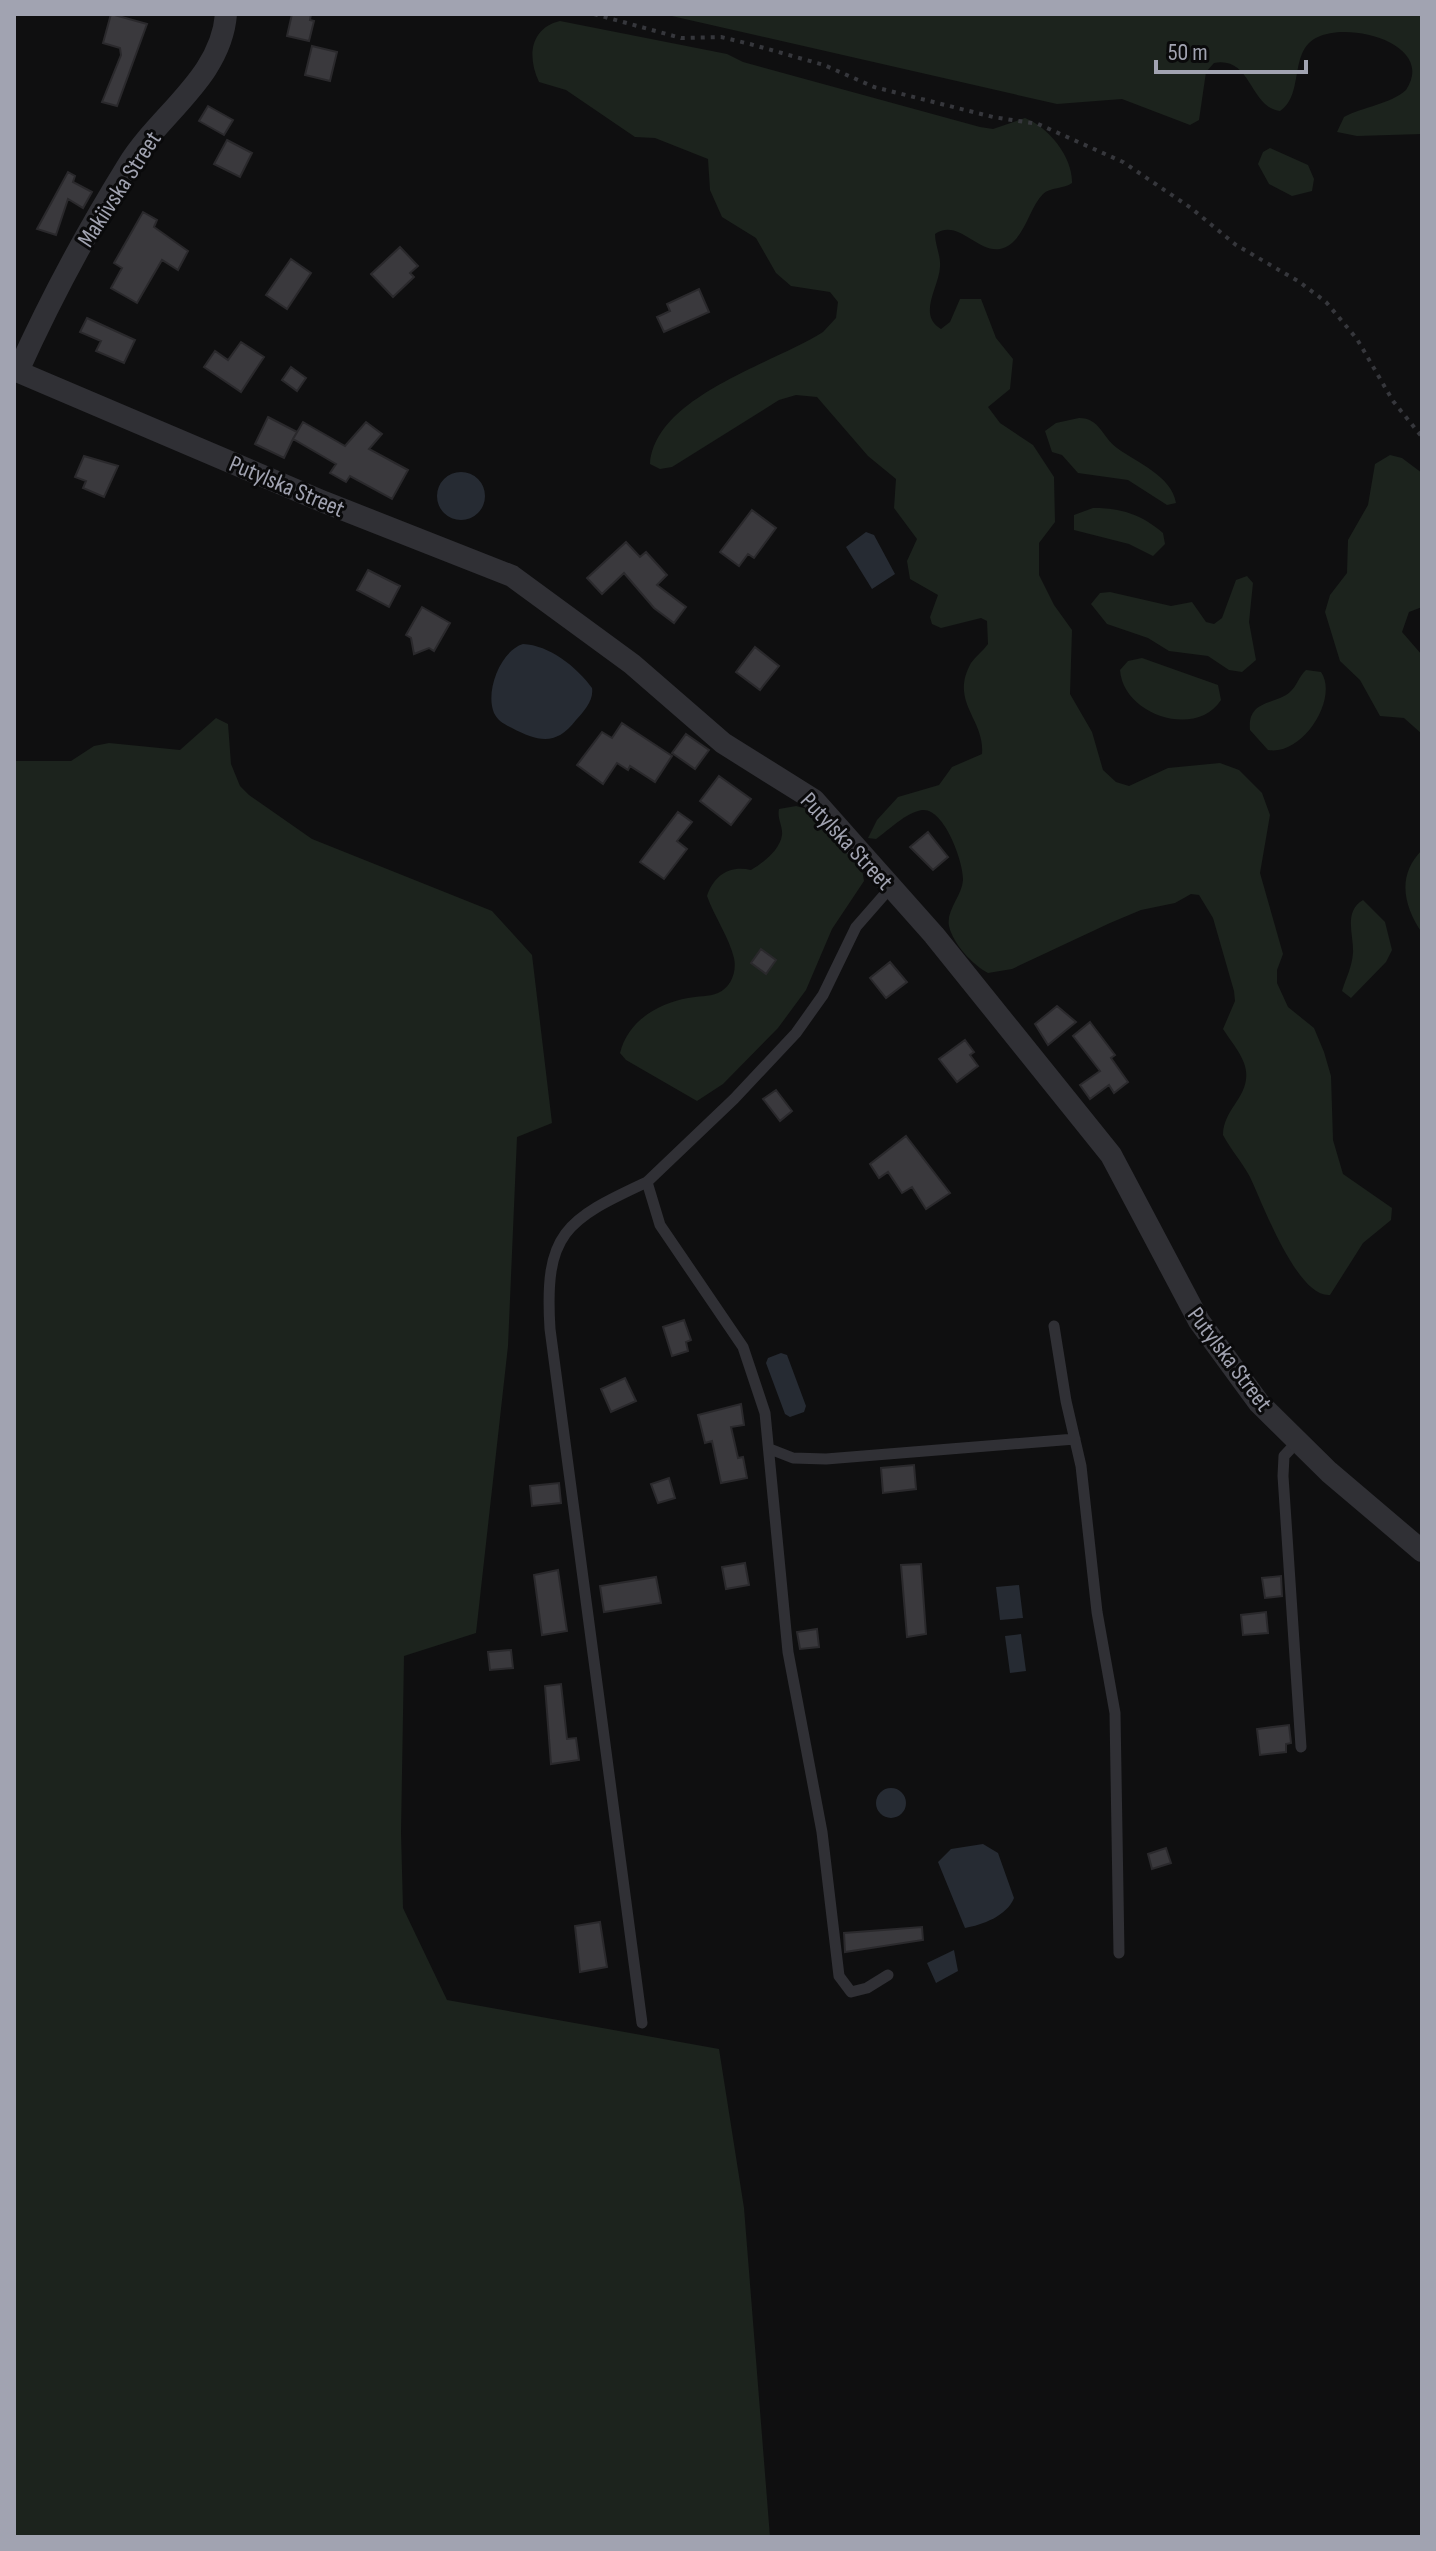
<svg xmlns="http://www.w3.org/2000/svg" width="1436" height="2551" font-family="'Sofia Sans Condensed',sans-serif">
  <style>
    .green { fill: #1c231d }
    .water { fill: #262b33 }
    .building { fill: #3a393d; stroke: #2a292c; stroke-width: 2 }
    .lines { fill: none; stroke-linecap: round; stroke-linejoin: round }
    .path { stroke: #36373c; stroke-width: 4; stroke-dasharray: 4 6; stroke-linecap: butt }
    .service { stroke: #303035; stroke-width: 11 }
    .minor { stroke: #303035; stroke-width: 22 }
    .labels { text-anchor: middle; stroke-width: 6; stroke-linejoin: round; paint-order: stroke }
    .street-label { font-size: 24px; fill: #a1a3b1; stroke: #0a0a0b }
  </style>
  <rect width="100%" height="100%" fill="#0f0f10"/>
  <path class="green" d="M663,14H1422V134L1357,136L1337,132L1344,117C1362,107 1391,104 1406,90C1436,45 1352,21 1318,37C1288,50 1305,95 1280,111C1249,107 1252,56 1214,63L1206,72L1199,120L1190,125L1122,99L1057,104Z
    M560,21L727,54L743,62L980,127L993,129L1025,118C1049,127 1073,158 1072,183C1064,189 1050,187 1043,194C1028,209 1024,244 1000,249C977,253 958,218 935,234C935,245 941,256 940,267C939,287 917,315 941,329L950,322L960,299H981L996,338L1013,359L1010,389L988,407L1000,423L1033,445L1054,477L1055,522L1039,543V575L1054,605L1072,630L1070,694L1092,732L1103,770L1116,782L1129,786L1168,768L1220,763L1239,770L1262,793L1270,815L1260,873L1283,954L1277,970V983L1288,1007L1314,1028L1324,1052L1331,1076L1333,1140L1343,1174L1392,1208L1391,1220L1363,1243L1330,1295C1297,1298 1262,1202 1250,1177C1242,1162 1231,1150 1223,1135C1223,1107 1255,1094 1244,1063C1239,1050 1230,1040 1223,1029L1235,1001L1234,991L1213,918L1199,895L1191,894L1175,903L1141,910L1110,923L1012,969L988,973C973,965 953,944 949,926C946,910 962,896 963,880C964,863 944,807 922,810C905,813 889,830 876,839L868,838L877,820L898,797L939,785L952,767L982,754C985,719 949,702 971,663C976,656 983,651 988,644L987,621L981,618L941,628L932,624L930,617L938,595L910,579L907,561L917,539L894,508L896,479L868,456L817,397L796,395L779,400L672,467L660,469L650,464C655,396 773,364 823,332L836,318L838,302L830,292L791,286L776,273L756,238L722,217L710,190L708,159L655,138L635,137L566,90L539,82C527,57 530,28 560,21Z
    M1270,148L1308,165L1314,179L1312,191L1292,196L1269,184L1258,164L1263,152Z
    M1079,418C1100,418 1102,437 1117,448C1136,462 1172,476 1176,503L1167,505L1128,480L1078,473L1062,455L1052,452L1045,431L1056,423Z
    M1390,455L1402,458L1422,473V607L1409,612L1402,632L1422,655V734L1404,718L1380,716L1360,680L1340,661L1325,612L1330,595L1347,573L1348,540L1368,505L1375,464Z
    M1093,508C1121,508 1141,514 1163,533L1165,544L1153,556L1129,544L1074,530V515Z
    M1247,576L1253,583L1249,622L1256,660L1242,672L1229,670L1208,656L1169,651L1148,638L1107,624L1091,604L1100,593L1110,592L1171,606L1192,602L1206,622L1214,624L1222,618L1236,580Z
    M1142,658L1218,685L1221,700C1196,739 1123,715 1120,670L1128,661Z
    M1306,670L1321,672C1339,698 1303,756 1268,750L1250,730C1247,699 1276,705 1290,692C1297,686 1299,676 1306,670Z
    M216,718L228,724L231,764L240,786L249,795L312,839L492,911L532,955L552,1123L517,1137L508,1346L476,1633L404,1656L401,1833L403,1908L447,2000L719,2049L744,2208L770,2537H14V761H71L94,746L109,743L180,750Z
    M796,806L807,809L862,869L864,881L832,929L806,990L778,1028L723,1084L697,1101L626,1060L620,1053C628,1021 657,1004 688,998C697,996 709,997 718,993C731,987 737,972 734,958C729,937 714,916 707,896C714,875 730,865 751,870C763,863 780,850 782,835C783,826 777,819 779,809Z
    M1422,850V933C1403,905 1397,875 1422,850Z
    M1363,900L1385,922L1392,950L1386,962L1351,998L1342,991C1346,978 1352,967 1353,953C1354,935 1343,912 1363,900Z"/>
  <path class="water" d="M437 496a24 24 0 1 1 48 0a24 24 0 1 1-48 0Z
    M866,532L874,535L895,574L872,589L846,547Z
    M523,644C549,645 577,667 592,688C594,700 584,711 576,720C556,746 539,742 512,728C504,724 498,721 494,713C485,692 500,651 523,644Z
    M781,1353L787,1355L806,1406L804,1412L790,1417L785,1414L766,1363L768,1358Z
    M1019,1585L1023,1618L1000,1620L996,1587Z
    M1021,1634L1026,1671L1010,1673L1005,1636Z
    M876 1803a15 15 0 1 1 30 0a15 15 0 1 1-30 0Z
    M983,1844L998,1853L1014,1898C1007,1916 982,1925 965,1928L938,1862L951,1849Z
    M954,1950L958,1971L936,1983L927,1963Z"/>
  <path class="building" d="M111,14L147,24L117,106L102,102L121,55L120,48L103,43Z
    M292,14H311L310,20L314,21L309,41L287,36Z
    M312,46L337,52L330,81L305,75Z
    M208,106L233,120L224,135L199,121Z
    M227,140L252,153L240,177L214,164Z
    M68,172L75,176L73,182L92,192L83,208L68,199L56,235L37,229Z
    M143,212L157,220L154,227L188,251L178,270L162,260L137,303L111,288L122,268L114,263Z
    M400,247L418,266L410,273L414,277L393,297L371,274Z
    M291,259L311,273L287,309L266,295Z
    M699,289L709,312L664,332L657,317L670,311L667,304Z
    M87,318L135,340L124,363L96,351L101,341L80,332Z
    M241,342L264,357L241,392L204,367L215,351L228,360Z
    M291,367L306,378L297,391L282,380Z
    M268,417L297,432L293,439L303,422L345,446L366,422L382,434L369,449L408,470L392,499L350,476L346,482L330,473L336,464L293,439L284,458L255,444Z
    M84,456L118,466L104,497L83,488L86,481L75,477Z
    M752,510L776,528L754,558L748,554L739,566L720,552Z
    M626,542L640,557L646,552L667,575L657,585L686,607L674,623L654,608L624,573L602,594L587,578Z
    M368,570L400,586L389,607L357,590Z
    M422,607L450,623L434,651L429,648L414,654L411,638L406,635Z
    M755,647L779,666L760,690L736,672Z
    M622,723L672,756L655,782L630,766L628,770L617,763L603,784L577,765L602,732L612,738Z
    M686,734L709,750L695,769L672,753Z
    M719,776L751,799L731,825L700,801Z
    M678,812L692,822L677,841L687,849L664,879L640,862Z
    M928,832L948,857L933,870L910,847Z
    M761,949L776,960L766,974L751,963Z
    M890,962L907,982L886,998L870,978Z
    M1057,1006L1076,1022L1048,1045L1035,1024Z
    M1090,1022L1115,1055L1111,1058L1128,1082L1114,1093L1109,1085L1090,1099L1080,1085L1100,1071L1073,1036Z
    M965,1040L974,1052L970,1055L978,1066L957,1082L939,1059Z
    M776,1090L792,1111L780,1121L763,1099Z
    M906,1136L950,1193L926,1209L912,1187L902,1193L888,1172L879,1178L870,1164Z
    M684,1320L691,1340L686,1342L688,1351L672,1356L663,1327Z
    M625,1378L636,1401L611,1412L601,1389Z
    M741,1404L744,1425L731,1427L738,1458L743,1457L747,1478L721,1483L712,1441L705,1443L698,1415Z
    M914,1465L916,1489L883,1493L881,1468Z
    M669,1478L675,1498L658,1503L651,1484Z
    M559,1483L561,1503L532,1506L530,1486Z
    M745,1563L749,1585L726,1589L722,1567Z
    M921,1564L926,1634L907,1637L901,1565Z
    M558,1570L567,1631L542,1635L534,1575Z
    M1281,1576L1282,1596L1265,1598L1262,1578Z
    M656,1577L661,1603L604,1612L600,1586Z
    M1266,1612L1268,1633L1243,1635L1241,1615Z
    M817,1629L819,1647L800,1649L797,1632Z
    M511,1650L513,1668L490,1670L488,1652Z
    M561,1684L567,1739L576,1738L579,1760L551,1764L545,1686Z
    M1289,1725L1291,1743L1286,1744V1752L1260,1755L1257,1729Z
    M1166,1848L1171,1863L1152,1869L1148,1854Z
    M600,1922L607,1967L580,1972L575,1926Z
    M922,1927L923,1940L845,1952L844,1933Z"/>
  <g class="lines">
    <path class="path" d="M594,14L681,38L721,37L750,44L824,65L874,87L993,117L1038,124L1123,162L1191,208L1236,245L1298,281L1326,302L1357,339L1393,401L1422,437"/>
    <path class="service" d="M1054,1326L1066,1401L1081,1466L1097,1612L1115,1713L1119,1953
      M1297,1442L1284,1456L1283,1476L1301,1747
      M770,1449L793,1458L826,1459L1075,1439
      M888,1975L867,1988L851,1992L839,1976L822,1832L788,1652L765,1413L743,1347L660,1225L647,1182L734,1099L796,1033L823,995L856,927L891,887
      M642,2023L550,1329C544,1233 565,1220 647,1182"/>
    <path class="minor" d="M14,370L324,502L512,576L632,664L723,743L814,800L934,935L1111,1155L1199,1321L1259,1403L1329,1472L1422,1551
      M18,371C50,300 87,231 128,165C159,114 221,78 226,14"/>
  </g>
  <g class="labels">
    <g class="street-label">
      <text transform="translate(119 189) rotate(-57)" y="8">Makiivska Street</text>
      <text transform="translate(287 486) rotate(23)" y="8">Putylska Street</text>
      <text transform="translate(847 841) rotate(47)" y="8">Putylska Street</text>
      <text transform="translate(1230 1359) rotate(53)" y="8">Putylska Street</text>
    </g>
  </g>
  <rect width="1436" height="2551" fill="none" stroke="#a1a3b1" stroke-width="32"/>
  <path d="M1156 60v12h150v-12" fill="none" stroke="#a1a3b1" stroke-width="4"/>
  <text x="1168" y="60" font-size="24" fill="#a1a3b1" stroke="#0a0a0b" stroke-width="6" paint-order="stroke">50 m</text>
</svg>
